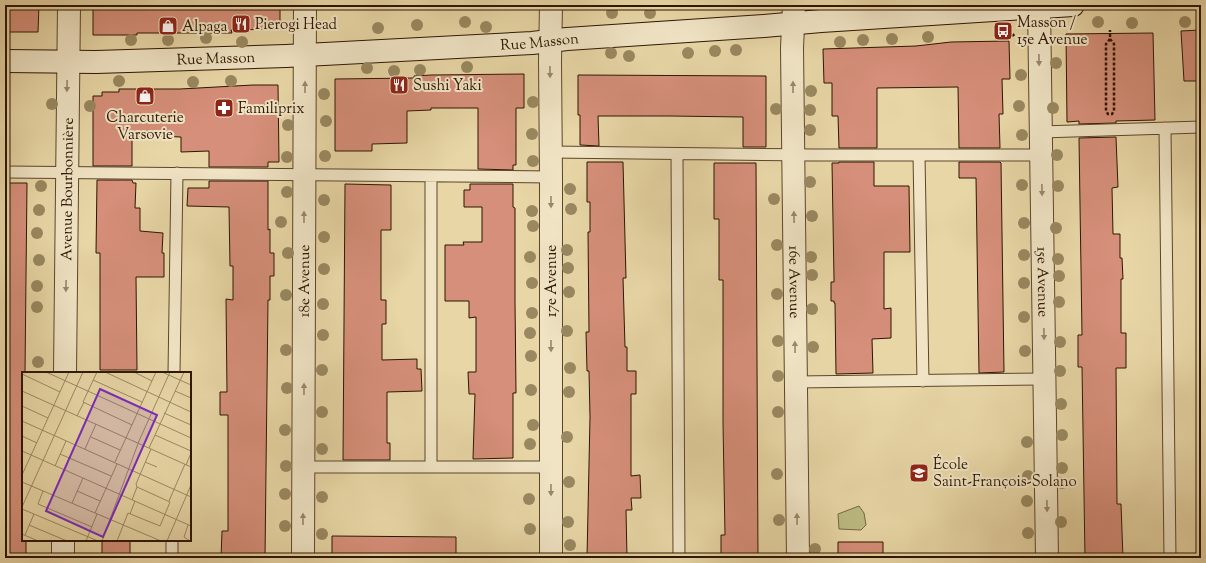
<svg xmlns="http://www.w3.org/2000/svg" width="1206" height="563" font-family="'Sorts Mill Goudy',serif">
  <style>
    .green { fill: #bcbc83; stroke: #746942 }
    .building { fill: #d68f7a; stroke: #2d1600 }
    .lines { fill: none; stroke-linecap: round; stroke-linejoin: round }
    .lane-casing { stroke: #5c462a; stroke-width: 13 }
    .street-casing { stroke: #5c462a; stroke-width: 24 }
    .secondary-casing { stroke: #2d1600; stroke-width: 24 }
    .path { stroke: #2d1600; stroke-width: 2.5; stroke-dasharray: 3 2; stroke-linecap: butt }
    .lane { stroke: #f0e4c5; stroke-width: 11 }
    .street { stroke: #f0e4c5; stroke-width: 22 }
    .secondary { stroke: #f0e4c5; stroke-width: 22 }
    .tree { fill: #998860 }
    .oneway { fill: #98876c }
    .labels { text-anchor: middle; stroke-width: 4; stroke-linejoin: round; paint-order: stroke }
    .poi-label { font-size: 15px; fill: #2d1600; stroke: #f0e4c5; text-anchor: start }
    .street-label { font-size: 15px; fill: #2d1600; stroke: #f0e4c5 }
    .inset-road { fill: none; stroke: #9d8964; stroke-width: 1 }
    .view { fill: #7b2cbf; fill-opacity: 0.15; stroke: #7b2cbf; stroke-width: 2 }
    .inset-edge { fill: none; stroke: #2d1600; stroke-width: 2 }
  </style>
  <rect width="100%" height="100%" fill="#e8d6a6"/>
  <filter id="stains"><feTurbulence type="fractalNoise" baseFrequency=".005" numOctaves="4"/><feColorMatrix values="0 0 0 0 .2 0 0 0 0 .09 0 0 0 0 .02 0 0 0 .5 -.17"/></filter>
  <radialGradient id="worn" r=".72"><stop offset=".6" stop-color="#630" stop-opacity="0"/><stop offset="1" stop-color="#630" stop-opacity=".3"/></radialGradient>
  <path class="green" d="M859,506L864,513L866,525L861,530L839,529L838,514Z"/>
  <path class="building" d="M5,5H39L38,32H5Z
    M93,5H280V29L231,30L232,33H137V35H93Z
    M1200,30L1201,81H1184L1181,31Z
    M1153,33L1155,120L1116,121V123L1079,124V121L1067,122L1066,34Z
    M1009,41L1010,79H1002L1003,114H999L1000,148H959L958,87L877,88V148H839L838,116H832V83H824L823,49L916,46L951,42Z
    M524,74V108H516V165H513V170L478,169V108H431V110L407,111V143L372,144V151H335V79L414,78V76L431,75Z
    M578,75L766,76V147H743V117L670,116H598L599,146L580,145V115H578Z
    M253,85H278L279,162H268V167H209V151L181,152V137L154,136L132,137V166H93V96H102V92H119V89H180Z
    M1116,137L1118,187L1112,188L1113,234H1120V258H1122L1123,279H1121V333H1126V368H1116L1117,504H1121L1123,558H1085L1082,367H1078V335H1082L1079,138Z
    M587,162H623L626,278H623L625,347H627V371H636V394H631V476L640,475L641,498H631L632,510H626L627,558H587L590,417L589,371H587L586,332H589L588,232H590V202H587Z
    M839,162H874V186H909L910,252H884V309L891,308V338L872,339L873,373L836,374L835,303H834V301H831V282H834V279L832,163H839Z
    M959,162H1000L1001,163L1004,372L979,373L976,178H959Z
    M714,163H756L758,558H721V535H725L723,423V280H719V219H714Z
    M97,180H132L133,183H136L135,208H140V231L163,233L162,253H164V277H136L137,370H100V253H96Z
    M209,181H268V230L270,229V253H274V276H270V300H268L265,558H221L222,531H228V415H220V392H227L226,299L233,300V266H230L229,207L187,206L188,188H209Z
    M5,183H27L25,373H23V540H26V558H5Z
    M345,184L391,185V230H381V300H386V324H382V360L417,359V369H421L422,391L387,392V443H390V460H343Z
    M470,184H513V207L515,208V301L516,393H513V458L473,459L475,394H469L468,372H476V317L469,318V301H445V245H464L463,242H482V207H464V190H470Z
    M332,536L456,537V558H332Z
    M102,540H130V558H102Z
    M838,542H883V558H838Z"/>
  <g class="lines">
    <defs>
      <path id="lane" d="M1165,128L1170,558
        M1041,132L1201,127
        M551,152L813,155H1041
        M677,154L679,558
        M919,155L923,381
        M5,172L551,177
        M431,176V467
        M174,373L177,173
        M796,382L1045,379
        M304,467H551
        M172,558V540"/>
      <g id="street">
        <path id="s1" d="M794,5L792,48L798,558"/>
        <path id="s2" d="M1039,5L1047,558"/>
        <path id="s3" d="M65,373L69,5"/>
        <path d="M63,558V540"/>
        <path id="s4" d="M303,558L305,5"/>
        <path d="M551,558V177L550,61L551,5"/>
      </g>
      <g id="secondary">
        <path id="s5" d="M5,61L96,62L286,56L532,43L567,39L764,26L821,21L1073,5"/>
      </g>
    </defs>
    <use href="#lane" class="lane-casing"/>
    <use href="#street" class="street-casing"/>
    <use href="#secondary" class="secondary-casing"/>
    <path class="path" d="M329,30L330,26
      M1012,36L1016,33
      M1110,39L1114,44V111L1112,114H1108L1106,111V44L1110,39V30"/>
    <use href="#lane" class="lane"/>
    <use href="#street" class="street"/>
    <use href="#secondary" class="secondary"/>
  </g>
  <g class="tree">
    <circle cx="612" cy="13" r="6"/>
    <circle cx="650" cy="13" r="6"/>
    <circle cx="465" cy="22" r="6"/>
    <circle cx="1098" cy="22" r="6"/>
    <circle cx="1185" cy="22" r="6"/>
    <circle cx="1132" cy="23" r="6"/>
    <circle cx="417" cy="25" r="6"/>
    <circle cx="486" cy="27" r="6"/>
    <circle cx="378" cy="28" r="6"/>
    <circle cx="928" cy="37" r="6"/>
    <circle cx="206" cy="38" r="6"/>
    <circle cx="892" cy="39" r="6"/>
    <circle cx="131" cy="40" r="6"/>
    <circle cx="168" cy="40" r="6"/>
    <circle cx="863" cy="40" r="6"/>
    <circle cx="242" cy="42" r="6"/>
    <circle cx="840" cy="42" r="6"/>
    <circle cx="736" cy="50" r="6"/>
    <circle cx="715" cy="51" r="6"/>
    <circle cx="611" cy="53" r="6"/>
    <circle cx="688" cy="53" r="6"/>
    <circle cx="629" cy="56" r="6"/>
    <circle cx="1056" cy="63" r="6"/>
    <circle cx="467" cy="67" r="6"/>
    <circle cx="367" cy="68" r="6"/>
    <circle cx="420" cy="70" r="6"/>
    <circle cx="394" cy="71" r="6"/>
    <circle cx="1021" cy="75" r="6"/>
    <circle cx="119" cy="81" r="6"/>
    <circle cx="231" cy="81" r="6"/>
    <circle cx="193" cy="82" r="6"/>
    <circle cx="811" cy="91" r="6"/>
    <circle cx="324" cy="94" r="6"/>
    <circle cx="533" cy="102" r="6"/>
    <circle cx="52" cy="104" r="6"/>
    <circle cx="90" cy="106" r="6"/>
    <circle cx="1019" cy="106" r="6"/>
    <circle cx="1053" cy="108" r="6"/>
    <circle cx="776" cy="109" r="6"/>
    <circle cx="810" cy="110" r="6"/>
    <circle cx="326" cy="121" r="6"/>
    <circle cx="288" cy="125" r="6"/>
    <circle cx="810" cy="130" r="6"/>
    <circle cx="532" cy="134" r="6"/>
    <circle cx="1022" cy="135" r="6"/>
    <circle cx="1057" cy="155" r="6"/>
    <circle cx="325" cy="156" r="6"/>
    <circle cx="287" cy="157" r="6"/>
    <circle cx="533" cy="161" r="6"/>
    <circle cx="810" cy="182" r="6"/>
    <circle cx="1022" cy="185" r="6"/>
    <circle cx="41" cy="186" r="6"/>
    <circle cx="1058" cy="186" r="6"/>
    <circle cx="570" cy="189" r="6"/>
    <circle cx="287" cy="192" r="6"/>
    <circle cx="774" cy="199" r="6"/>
    <circle cx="324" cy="200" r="6"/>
    <circle cx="571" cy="209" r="6"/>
    <circle cx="39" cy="210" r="6"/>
    <circle cx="532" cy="211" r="6"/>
    <circle cx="812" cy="216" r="6"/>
    <circle cx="281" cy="222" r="6"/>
    <circle cx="1024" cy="223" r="6"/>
    <circle cx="533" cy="226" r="6"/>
    <circle cx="1056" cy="228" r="6"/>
    <circle cx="37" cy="233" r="6"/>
    <circle cx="324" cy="237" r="6"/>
    <circle cx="777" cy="245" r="6"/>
    <circle cx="567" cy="250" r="6"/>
    <circle cx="288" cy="253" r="6"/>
    <circle cx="1024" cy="255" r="6"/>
    <circle cx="530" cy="257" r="6"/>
    <circle cx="811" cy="257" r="6"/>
    <circle cx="1058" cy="259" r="6"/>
    <circle cx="39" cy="260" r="6"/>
    <circle cx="568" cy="268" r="6"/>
    <circle cx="324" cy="269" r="6"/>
    <circle cx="812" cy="275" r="6"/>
    <circle cx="1059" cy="276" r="6"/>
    <circle cx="532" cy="283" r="6"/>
    <circle cx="1024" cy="283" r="6"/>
    <circle cx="37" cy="286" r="6"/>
    <circle cx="569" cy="292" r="6"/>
    <circle cx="777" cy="294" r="6"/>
    <circle cx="286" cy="295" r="6"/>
    <circle cx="1059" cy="302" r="6"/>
    <circle cx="323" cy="304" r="6"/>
    <circle cx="37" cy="307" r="6"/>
    <circle cx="812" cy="309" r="6"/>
    <circle cx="532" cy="313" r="6"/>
    <circle cx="1024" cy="317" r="6"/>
    <circle cx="567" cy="331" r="6"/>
    <circle cx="530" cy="333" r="6"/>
    <circle cx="323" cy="335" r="6"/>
    <circle cx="778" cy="341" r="6"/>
    <circle cx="1060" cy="342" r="6"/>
    <circle cx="813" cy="347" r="6"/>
    <circle cx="286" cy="350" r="6"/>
    <circle cx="1025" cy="351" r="6"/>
    <circle cx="531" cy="356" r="6"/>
    <circle cx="38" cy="362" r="6"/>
    <circle cx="570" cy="368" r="6"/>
    <circle cx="322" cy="370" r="6"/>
    <circle cx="1060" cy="371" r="6"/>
    <circle cx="778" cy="376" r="6"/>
    <circle cx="287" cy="388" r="6"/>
    <circle cx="531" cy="390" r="6"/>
    <circle cx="569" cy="392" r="6"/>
    <circle cx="1061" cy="404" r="6"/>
    <circle cx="322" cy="412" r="6"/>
    <circle cx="778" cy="412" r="6"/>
    <circle cx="533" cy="425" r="6"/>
    <circle cx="285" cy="430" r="6"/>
    <circle cx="1062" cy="435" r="6"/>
    <circle cx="567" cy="437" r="6"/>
    <circle cx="1027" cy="442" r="6"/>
    <circle cx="530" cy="444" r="6"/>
    <circle cx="322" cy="449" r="6"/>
    <circle cx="286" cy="466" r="6"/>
    <circle cx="1062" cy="468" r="6"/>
    <circle cx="777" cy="474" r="6"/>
    <circle cx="1028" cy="476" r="6"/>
    <circle cx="569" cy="482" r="6"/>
    <circle cx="1062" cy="483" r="6"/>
    <circle cx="285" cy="494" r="6"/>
    <circle cx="322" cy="497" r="6"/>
    <circle cx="529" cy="499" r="6"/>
    <circle cx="1027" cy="501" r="6"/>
    <circle cx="779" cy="520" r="6"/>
    <circle cx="568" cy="522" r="6"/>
    <circle cx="1061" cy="522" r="6"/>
    <circle cx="285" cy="526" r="6"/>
    <circle cx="530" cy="529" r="6"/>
    <circle cx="1028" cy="533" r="6"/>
    <circle cx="322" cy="534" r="6"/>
    <circle cx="570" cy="545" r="6"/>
    <circle cx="815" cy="549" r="6"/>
  </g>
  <defs><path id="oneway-solid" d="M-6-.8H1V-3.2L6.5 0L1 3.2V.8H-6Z"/></defs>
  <g class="oneway">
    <use href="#oneway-solid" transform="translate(1039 60) rotate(89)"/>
    <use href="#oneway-solid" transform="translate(550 72) rotate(89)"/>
    <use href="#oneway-solid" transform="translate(67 86) rotate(91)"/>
    <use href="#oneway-solid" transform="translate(305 87) rotate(-90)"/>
    <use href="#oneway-solid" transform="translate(793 87) rotate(-90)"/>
    <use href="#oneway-solid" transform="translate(1042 190) rotate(89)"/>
    <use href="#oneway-solid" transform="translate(551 202) rotate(90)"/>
    <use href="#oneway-solid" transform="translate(304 217) rotate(-90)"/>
    <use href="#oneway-solid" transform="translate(794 217) rotate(-91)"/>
    <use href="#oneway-solid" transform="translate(66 286) rotate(91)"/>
    <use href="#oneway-solid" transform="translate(1044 334) rotate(89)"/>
    <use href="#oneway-solid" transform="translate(551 346) rotate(90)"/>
    <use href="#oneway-solid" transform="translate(795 347) rotate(-91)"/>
    <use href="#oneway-solid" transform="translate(304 389) rotate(-90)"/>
    <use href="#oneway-solid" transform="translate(551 490) rotate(90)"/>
    <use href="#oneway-solid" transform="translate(1047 506) rotate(89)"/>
    <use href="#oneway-solid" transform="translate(303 519) rotate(-90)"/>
    <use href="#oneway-solid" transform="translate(797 519) rotate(-91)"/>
  </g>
  <defs>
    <symbol id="restaurant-square" viewBox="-11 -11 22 22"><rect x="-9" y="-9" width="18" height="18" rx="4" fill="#8f2418" stroke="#f0e4c5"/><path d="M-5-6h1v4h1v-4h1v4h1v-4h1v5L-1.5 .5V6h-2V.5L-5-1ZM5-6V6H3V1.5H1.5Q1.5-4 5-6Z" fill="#fff"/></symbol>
    <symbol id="shop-square" viewBox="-11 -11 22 22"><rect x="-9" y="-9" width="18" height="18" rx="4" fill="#8f2418" stroke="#f0e4c5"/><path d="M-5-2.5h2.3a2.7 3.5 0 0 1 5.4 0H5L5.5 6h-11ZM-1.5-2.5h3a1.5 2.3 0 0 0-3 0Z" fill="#fff"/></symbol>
    <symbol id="bus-square" viewBox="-11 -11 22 22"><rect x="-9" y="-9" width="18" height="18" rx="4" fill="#8f2418" stroke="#f0e4c5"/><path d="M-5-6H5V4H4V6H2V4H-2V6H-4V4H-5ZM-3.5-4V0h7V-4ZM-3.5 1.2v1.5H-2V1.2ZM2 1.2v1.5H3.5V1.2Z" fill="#fff"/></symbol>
    <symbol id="pharmacy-square" viewBox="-11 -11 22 22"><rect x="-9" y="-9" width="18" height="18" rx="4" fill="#8f2418" stroke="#f0e4c5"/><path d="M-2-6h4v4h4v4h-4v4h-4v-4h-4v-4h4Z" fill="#fff"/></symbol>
    <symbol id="school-square" viewBox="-11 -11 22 22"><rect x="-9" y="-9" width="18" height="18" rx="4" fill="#8f2418" stroke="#f0e4c5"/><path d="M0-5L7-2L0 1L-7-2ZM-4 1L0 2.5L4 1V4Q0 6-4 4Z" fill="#fff"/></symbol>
  </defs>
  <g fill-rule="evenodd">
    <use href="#restaurant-square" x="230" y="13" width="22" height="22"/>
    <use href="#shop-square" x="157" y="15" width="22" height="22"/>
    <use href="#bus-square" x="992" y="20" width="22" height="22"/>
    <use href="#restaurant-square" x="388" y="74" width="22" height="22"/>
    <use href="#shop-square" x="134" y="85" width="22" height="22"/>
    <use href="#pharmacy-square" x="213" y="97" width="22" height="22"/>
    <use href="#school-square" x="908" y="462" width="22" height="22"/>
  </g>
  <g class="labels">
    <g class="poi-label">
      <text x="1017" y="27">Masson /<tspan x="1017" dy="17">15e Avenue</tspan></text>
      <text x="255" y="29">Pierogi Head</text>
      <text x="182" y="31">Alpaga</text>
      <text x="413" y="90">Sushi Yaki</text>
      <text x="238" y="113">Familiprix</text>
      <text x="145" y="122" text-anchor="middle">Charcuterie<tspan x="145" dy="17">Varsovie</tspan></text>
      <text x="933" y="469">École<tspan x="933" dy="17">Saint-François-Solano</tspan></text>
    </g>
    <g class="street-label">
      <text dy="5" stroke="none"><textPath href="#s5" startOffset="535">Rue Masson</textPath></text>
      <text dy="5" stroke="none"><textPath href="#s5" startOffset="211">Rue Masson</textPath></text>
      <text dy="5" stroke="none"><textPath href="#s3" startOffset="184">Avenue Bourbonnière</textPath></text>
      <text dy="5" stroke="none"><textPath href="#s4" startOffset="277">18e Avenue</textPath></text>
      <text transform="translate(551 281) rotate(-90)" y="5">17e Avenue</text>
      <text dy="5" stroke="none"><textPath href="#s1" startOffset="277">16e Avenue</textPath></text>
      <text dy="5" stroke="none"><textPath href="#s2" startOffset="277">15e Avenue</textPath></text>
    </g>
  </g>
  <g transform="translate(22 372)">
    <rect width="169" height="169" fill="#e8d6a6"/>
    <path class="inset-road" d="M24,0L169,66M75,0L61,30L110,53M83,0L169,40M112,0L130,9M140,0L169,13M0,2L38,20M71,8L120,30M0,19L169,95M153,19L169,26M0,34L26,46M142,41L169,53M55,44L62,30M0,49L169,125M133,63L169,79M0,64L15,71M69,65L98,78M127,76L162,0M63,77L74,52M0,79L169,154M38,82L89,104M93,90L134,0M123,90L135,95M164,93L169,81M33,94L44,69M0,103L47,0M0,110L139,169M115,115L114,112L129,77M21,119L16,132L70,155M55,119L78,129M147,129L163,92M50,131L61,106M0,135L61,0M0,137L76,169M73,141L95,92M108,142L113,129M7,153L45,169M166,153L162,165L168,169M0,162L16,169M3,163L12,142M64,169L75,142M80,169L117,69L148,0M95,169L106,141L138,154L148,130L115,115L110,128M145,169L169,113"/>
    <path class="view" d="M78,17L135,43L81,165L24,139Z"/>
    <rect width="169" height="169" class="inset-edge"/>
  </g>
  <rect width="1206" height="563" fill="none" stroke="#e8d6a6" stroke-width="20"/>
  <rect x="6" y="6" width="1194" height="551" fill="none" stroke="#2d1600" stroke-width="2"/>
  <rect x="10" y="10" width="1186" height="543" fill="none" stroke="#2d1600"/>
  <rect width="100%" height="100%" filter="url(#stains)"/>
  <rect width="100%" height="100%" fill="url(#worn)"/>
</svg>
